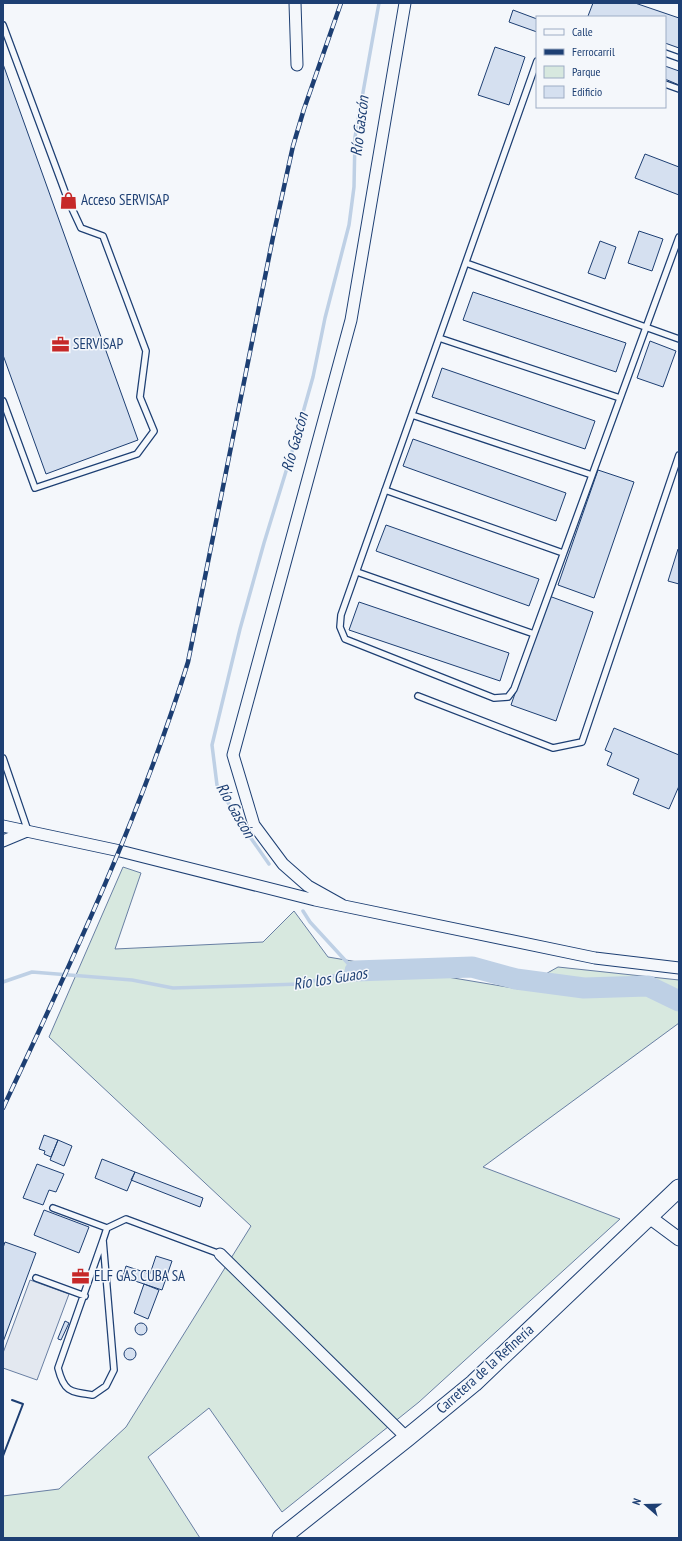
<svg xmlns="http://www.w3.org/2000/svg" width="682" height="1541" font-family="'PT Sans Narrow',sans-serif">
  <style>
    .green { fill: #d7e8df; stroke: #687fa3 }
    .parking { fill: #e3e8f0; stroke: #687fa3 }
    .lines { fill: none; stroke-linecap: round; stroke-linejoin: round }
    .stream { stroke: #bed0e5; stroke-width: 3.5 }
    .river { stroke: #bed0e5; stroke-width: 21 }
    .building { fill: #d5e0f0; stroke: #1d3f73 }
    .service-casing { stroke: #1d3f73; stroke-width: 8 }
    .minor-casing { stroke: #1d3f73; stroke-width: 13 }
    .tertiary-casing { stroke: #1d3f73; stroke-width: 15 }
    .primary-casing { stroke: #1d3f73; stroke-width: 19 }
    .service { stroke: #f4f7fb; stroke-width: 5.5 }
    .minor { stroke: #f4f7fb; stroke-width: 11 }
    .tertiary { stroke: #f4f7fb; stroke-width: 13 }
    .primary { stroke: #f4f7fb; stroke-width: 17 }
    .rail-casing { stroke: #1d3f73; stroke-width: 4.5 }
    .rail { stroke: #f4f7fb; stroke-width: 3; stroke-dasharray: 9; stroke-linecap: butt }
    .wall { stroke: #1d3f73; stroke-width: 2 }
    .labels { text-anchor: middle; stroke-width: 3; stroke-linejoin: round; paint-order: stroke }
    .poi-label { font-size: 15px; fill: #1d3f73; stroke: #f4f7fb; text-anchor: start }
    .street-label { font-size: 15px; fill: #1d3f73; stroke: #f4f7fb }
    .water-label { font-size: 16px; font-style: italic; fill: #1d3f73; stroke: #f4f7fb }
  </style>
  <rect width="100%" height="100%" fill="#f4f7fb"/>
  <path class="green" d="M123,867L141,873L115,949L263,942L294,911L328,957L519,989L558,967L679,980V1023L483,1167L620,1219L419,1402L282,1512L209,1408L148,1457L200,1538H3V1496L59,1489L126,1427L251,1226L49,1037Z"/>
  <path class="parking" d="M30,1280L69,1294L37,1380L3,1368V1353Z"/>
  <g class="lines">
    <path class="stream" d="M269,864L248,834L217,785L212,745L240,629L264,543L291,455L313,377L325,318L349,225L354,187L355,137L379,3
      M3,982L32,972L132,980L173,988L300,984L355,971L310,922L303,911"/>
    <path class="river" d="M355,971L472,967L516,979L584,988L648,986L679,1001"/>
  </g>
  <path class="building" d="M593,3H635L679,18V48L665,43V17H590L588,16Z
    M513,10L537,19V32L509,22Z
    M495,47L525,57L509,105L478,95Z
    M3,64L138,440L46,474L3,355Z
    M665,66L679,71V85L665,79Z
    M645,154L679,167V195L635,178Z
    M639,231L663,239L652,271L628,263Z
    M600,241L616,247L605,279L588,273Z
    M473,292L626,343L616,372L463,320Z
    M650,341L676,351L663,387L637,378Z
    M442,368L595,421L585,449L432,397Z
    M413,439L566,493L556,521L403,466Z
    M598,470L634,482L594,598L558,585Z
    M386,525L539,579L529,606L376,551Z
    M678,549H679V584L668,581Z
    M549,596L593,612L556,721L511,705Z
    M359,602L509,653L500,681L349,630Z
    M614,728L679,755V786L669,809L633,794L639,779L607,765L612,753L605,750Z
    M44,1135L58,1140L51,1157L44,1154L45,1151L39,1149Z
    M58,1140L72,1146L64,1166L50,1160Z
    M102,1159L135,1172L127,1191L95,1178Z
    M37,1164L64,1174L56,1192L49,1190L43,1205L23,1198Z
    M135,1172L203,1198L200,1207L131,1180Z
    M44,1210L89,1227L79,1253L34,1235Z
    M5,1242L36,1253L3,1342V1248Z
    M156,1256L172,1261L162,1290L123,1277L126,1266L150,1274Z
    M144,1284L159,1290L148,1319L134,1313Z
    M65,1321L69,1323L61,1340L58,1339V1338Z
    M135 1329a6 6 0 1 1 12 0a6 6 0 1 1-12 0Z
    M124 1354a6 6 0 1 1 12 0a6 6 0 1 1-12 0Z"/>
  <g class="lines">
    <defs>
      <path id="service" d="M3,25L68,200L81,228L103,236L146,351L140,397L154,431L137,454L35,488L3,401
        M665,53L679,58
        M537,61L341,615L340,627L345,639L494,698L508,697L514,689L679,237
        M665,84L679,89
        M466,263L679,339
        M439,338L620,398
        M412,415L592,475
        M385,490L563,553
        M357,572L534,634
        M418,696L553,748L582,742L679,455
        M3,758L28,831
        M53,1208L107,1228
        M103,1240L58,1368C64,1392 70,1392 93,1395L106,1386L114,1370L103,1240L107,1228L126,1219L220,1254
        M36,1278L85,1296"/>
      <path id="minor" d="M295,3L297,65
        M3,826L120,851L315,900L595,958L679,968
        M3,841L27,831
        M342,905L308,886L283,864L254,825L233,755L351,320L405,3
        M220,1254L407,1438"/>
      <path id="tertiary" d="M648,1216L679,1239"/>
      <path id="primary" d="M281,1538L407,1438L474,1383L679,1188"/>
    </defs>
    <use href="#service" class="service-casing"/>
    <use href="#minor" class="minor-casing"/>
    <use href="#tertiary" class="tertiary-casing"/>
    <use href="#primary" class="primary-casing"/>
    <use href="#service" class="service"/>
    <use href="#minor" class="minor"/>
    <use href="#tertiary" class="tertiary"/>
    <use href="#primary" class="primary"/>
    <defs>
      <path id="rail" d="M3,1108C72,961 140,817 188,662L273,237L293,146L304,109L341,3"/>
    </defs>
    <use href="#rail" class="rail-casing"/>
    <use href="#rail" class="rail"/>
    <path class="wall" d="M3,1456L23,1404L12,1400"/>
  </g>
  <defs>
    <symbol id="shop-bare" viewBox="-9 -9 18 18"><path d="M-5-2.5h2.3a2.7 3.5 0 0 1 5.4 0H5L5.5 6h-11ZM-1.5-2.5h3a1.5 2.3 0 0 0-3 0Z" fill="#c62828" stroke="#f4f7fb" stroke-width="2.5" paint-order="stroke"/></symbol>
    <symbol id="office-bare" viewBox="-9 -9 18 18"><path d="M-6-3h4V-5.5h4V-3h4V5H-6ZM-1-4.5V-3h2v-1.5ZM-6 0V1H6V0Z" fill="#c62828" stroke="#f4f7fb" stroke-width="2.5" paint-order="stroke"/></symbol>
  </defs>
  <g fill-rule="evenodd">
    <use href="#shop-bare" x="56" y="188" width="25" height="25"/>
    <use href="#office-bare" x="48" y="332" width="25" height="25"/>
    <use href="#office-bare" x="68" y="1264" width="25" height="25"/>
  </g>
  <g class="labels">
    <g class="poi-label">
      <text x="81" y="205">Acceso SERVISAP</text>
      <text x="73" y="349">SERVISAP</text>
      <text x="94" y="1281">ELF GAS CUBA SA</text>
    </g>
    <g class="street-label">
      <text transform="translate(485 1369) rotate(-42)" y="5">Carretera de la Refinería</text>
    </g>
    <g class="water-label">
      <text transform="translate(359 126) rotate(-83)" y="6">Río Gascón</text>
      <text transform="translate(294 442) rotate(-74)" y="6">Río Gascón</text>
      <text transform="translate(236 810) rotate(60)" y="6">Río Gascón</text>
      <text transform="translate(330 978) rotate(-9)" y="6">Río los Guaos</text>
    </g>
  </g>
  <rect width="682" height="1541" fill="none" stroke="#1d3f73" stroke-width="8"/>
  <rect x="536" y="16" width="130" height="92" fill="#f4f7fb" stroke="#9eadc5"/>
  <rect x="544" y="29" width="20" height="6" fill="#f4f7fb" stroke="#9eadc5"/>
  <text x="572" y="36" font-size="12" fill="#1d3f73">Calle</text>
  <rect x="544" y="49" width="20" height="6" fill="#1d3f73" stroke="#9eadc5"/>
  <text x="572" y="56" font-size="12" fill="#1d3f73">Ferrocarril</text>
  <rect x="544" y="66" width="20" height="12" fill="#d7e8df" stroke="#9eadc5"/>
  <text x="572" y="76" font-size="12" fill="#1d3f73">Parque</text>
  <rect x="544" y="86" width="20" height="12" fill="#d5e0f0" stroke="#9eadc5"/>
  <text x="572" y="96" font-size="12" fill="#1d3f73">Edificio</text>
  <g transform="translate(646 1505) rotate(290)" stroke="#f4f7fb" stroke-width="3" paint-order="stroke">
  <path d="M0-3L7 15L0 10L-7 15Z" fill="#1d3f73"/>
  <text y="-6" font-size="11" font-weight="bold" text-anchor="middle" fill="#1d3f73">N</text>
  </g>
</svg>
